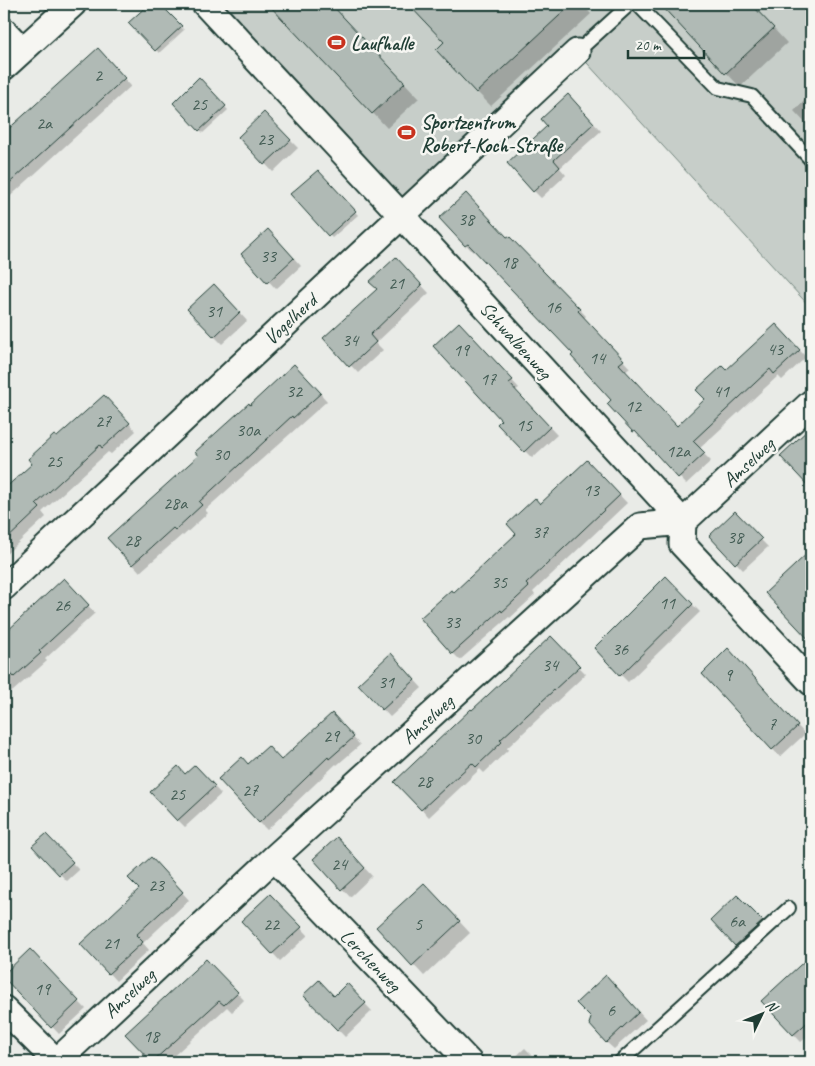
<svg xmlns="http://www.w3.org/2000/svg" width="815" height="1066" font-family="Caveat,sans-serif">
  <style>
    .green { fill: #c7cec9; stroke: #73867e }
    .shadow { fill: #0003 }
    .building { fill: #b0bab5; stroke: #1f3d34 }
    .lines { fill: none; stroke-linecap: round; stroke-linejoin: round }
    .service-casing { stroke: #1f3d34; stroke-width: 16 }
    .minor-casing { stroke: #1f3d34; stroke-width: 29 }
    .service { stroke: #f6f6f2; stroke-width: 12 }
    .minor { stroke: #f6f6f2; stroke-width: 25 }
    .labels { text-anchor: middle; stroke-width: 5; stroke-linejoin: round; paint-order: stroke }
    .number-label { font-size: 18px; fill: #435c54 }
    .poi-label { font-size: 20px; font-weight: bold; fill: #1f3d34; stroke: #f6f6f2; text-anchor: start }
    .street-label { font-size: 20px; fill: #1f3d34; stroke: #f6f6f2 }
  </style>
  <rect width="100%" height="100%" fill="#e9ebe7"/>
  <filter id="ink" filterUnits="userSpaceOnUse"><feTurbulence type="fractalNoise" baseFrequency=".02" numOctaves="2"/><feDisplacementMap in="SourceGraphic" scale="10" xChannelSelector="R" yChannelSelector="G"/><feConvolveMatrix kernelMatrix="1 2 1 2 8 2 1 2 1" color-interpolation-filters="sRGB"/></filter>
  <g filter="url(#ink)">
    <path class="green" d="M205,4H811V308L577,52L401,215Z"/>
    <path class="shadow" d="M150,4H159L184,30L159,53L130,23Z
      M270,4H330L419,98L387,128Z
      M410,4H582L591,14L491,106L477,92L446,42Z
      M661,4H751L787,43L740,87Z
      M98,50L131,86L4,202V136Z
      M199,79L228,110L203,133L174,103Z
      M811,94V129L794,111Z
      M575,103L601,131L560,168L566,175L541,198L534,191Z
      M264,114L298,148L273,172L240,137Z
      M317,172L358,215L332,238L292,194Z
      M441,218L507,239L509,237L586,316L584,318L630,368L625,372L677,427L707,399L726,371L782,332L806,357L782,380L778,376L699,449L711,461L686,484L608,404L613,400L575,354L475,250L473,252Z
      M276,238L301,266L276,289L243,254Z
      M396,258L429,293L376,343L383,350L358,373L325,338L379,289Z
      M222,293L247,321L222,344L214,336Z
      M466,331L519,388L515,391L557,435L532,458L525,451L502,420Z
      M302,373L327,401L205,510L208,513L183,536L182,535L140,572L109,538L200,456L251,406Z
      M111,404L136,431L111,454L108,452L42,512L46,517L4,556V491L33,464L57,439Z
      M587,461L627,503L533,592L535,595L510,618L509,617L460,660L453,653L454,594L518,534L540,506Z
      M735,513L768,547L743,570L711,536Z
      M804,559L811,566V641L767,593Z
      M666,578L700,612L628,682L621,675Z
      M64,580L95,613L45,659L47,661L4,699V636Z
      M551,638L586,674L507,748L508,750L484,773L480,769L429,817L396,782Z
      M735,657L805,734L780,757L703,674Z
      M398,662L422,688L390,717L359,684Z
      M339,722L360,745L337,765L336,764L267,830L259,822L248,765L281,762Z
      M202,774L221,794L185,827L178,820L185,776Z
      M53,843L79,870L67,881L60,874Z
      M344,846L372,876L350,897L314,859Z
      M158,866L189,900L143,943L149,950L116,981L82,944L141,889Z
      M435,895L470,933L424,976L378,927Z
      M737,897L769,929L744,952L713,920Z
      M278,903L308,935L280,961L243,921Z
      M30,951L86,1009L59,1034L4,976Z
      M811,956V1033L801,1042L763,1001Z
      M206,960L244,1000L232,1012L227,1007L167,1062H153L127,1034Z
      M613,984L646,1020L614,1049L606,1042Z
      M347,985L372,1011L345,1037L305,995L334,997Z
      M525,1048L539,1062H510Z
      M4,1053L6,1056L12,1062H4Z"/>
    <path class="building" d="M149,4H160L182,26L155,51L128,23Z
      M268,4H331L405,83L372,114Z
      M408,4H572L476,93L436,50L444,42Z
      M660,4H751L774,28L725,74Z
      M98,48L125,78L4,188V133Z
      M199,77L226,106L199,131L173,103Z
      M568,94L594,123L554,160L560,167L533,192L507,163L547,126L541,119Z
      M264,112L291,140L264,165L238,137Z
      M318,170L356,211L328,236L290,194Z
      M466,193L507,237L509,236L580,309L578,311L624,360L619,364L677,426L705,399L696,390L722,366L726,370L776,324L800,350L774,374L770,369L693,441L705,453L678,478L635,431L633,432L607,404L611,400L571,356L573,354L468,244L465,246L439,218Z
      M268,229L294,258L267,283L241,254Z
      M396,257L422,285L370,335L376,342L349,367L323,338L377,289L369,282Z
      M214,284L240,312L214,337L187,309Z
      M459,322L513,380L509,383L550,427L524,452L497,424L501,420L433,346Z
      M294,364L321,393L293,418L292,416L199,502L202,505L175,530L173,528L132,565L107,538L198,456L195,452L249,403L250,405Z
      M104,395L130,423L102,448L100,445L36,504L40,508L4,542V489L32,464L28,459L54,435L57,437Z
      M811,427V489L780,456Z
      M587,460L620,495L526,584L529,587L502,612L501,610L452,654L420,618L451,590L454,592L516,534L507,524L535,498L540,504Z
      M735,511L762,539L735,564L709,536Z
      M811,550V642L765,593Z
      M666,576L693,604L620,676L594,648Z
      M64,578L89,605L39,651L41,653L14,677L4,666V634Z
      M551,636L580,666L500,740L502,742L476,767L472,763L421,810L394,782L471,709L472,710Z
      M728,648L798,726L772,750L702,674Z
      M391,653L415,680L382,710L358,684Z
      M332,713L354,737L329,759L328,757L259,823L218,779L242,757L248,764L268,746L281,760Z
      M195,765L215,786L177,821L150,792L178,766L185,774Z
      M46,834L73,862L59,875L32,846Z
      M337,837L365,868L341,890L313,859Z
      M151,857L183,892L136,935L143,942L108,974L80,944L139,889L128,878Z
      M424,883L460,921L412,966L376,927Z
      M270,894L302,927L272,954L241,921Z
      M737,895L763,921L735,946L711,920Z
      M30,949L79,1001L51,1028L4,978V974Z
      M811,955V1019L793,1035L761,1001Z
      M206,959L238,992L224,1005L219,1001L152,1062L125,1034Z
      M606,975L639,1012L606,1043L589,1024L591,1018L576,1003Z
      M319,980L334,996L347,983L366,1003L337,1030L303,995Z"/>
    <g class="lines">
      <defs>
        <path id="service" d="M637,4L718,88L752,96L811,160
          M577,52L630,4
          M620,1062L789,908"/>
        <path id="minor" d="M205,4L401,215L683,522L682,544L811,682
          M4,31L22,50
          M4,67L73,4
          M4,587L577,52
          M274,858L469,1062
          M4,1009L56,1061
          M56,1062L274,858L640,526L683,522L811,403"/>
      </defs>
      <use href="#service" class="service-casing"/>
      <use href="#minor" class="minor-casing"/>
      <use href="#service" class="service"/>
      <use href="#minor" class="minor"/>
    </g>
  </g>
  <defs>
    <symbol id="stadium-bare" viewBox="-9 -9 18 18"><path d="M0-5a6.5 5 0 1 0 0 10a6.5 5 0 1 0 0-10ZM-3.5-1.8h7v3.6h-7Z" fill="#c8321e" stroke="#f6f6f2" stroke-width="2.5" paint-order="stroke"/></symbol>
  </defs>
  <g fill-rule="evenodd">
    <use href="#stadium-bare" x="324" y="30" width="25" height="25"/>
    <use href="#stadium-bare" x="394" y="120" width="25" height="25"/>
  </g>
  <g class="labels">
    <g class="number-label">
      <text x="98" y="81">2</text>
      <text x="199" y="110">25</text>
      <text x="44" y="129">2a</text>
      <text x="265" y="145">23</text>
      <text x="466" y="225">38</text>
      <text x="268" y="262">33</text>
      <text x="509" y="268">18</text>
      <text x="396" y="289">21</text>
      <text x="553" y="313">16</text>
      <text x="214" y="317">31</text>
      <text x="350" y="346">34</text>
      <text x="775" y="355">43</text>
      <text x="461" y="356">19</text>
      <text x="597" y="364">14</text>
      <text x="488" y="385">17</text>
      <text x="294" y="397">32</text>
      <text x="721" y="397">41</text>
      <text x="633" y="412">12</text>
      <text x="103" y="427">27</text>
      <text x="524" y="431">15</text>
      <text x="248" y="436">30a</text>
      <text x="678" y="457">12a</text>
      <text x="221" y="460">30</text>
      <text x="54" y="467">25</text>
      <text x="591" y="496">13</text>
      <text x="175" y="509">28a</text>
      <text x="540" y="538">37</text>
      <text x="735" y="543">38</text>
      <text x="132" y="546">28</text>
      <text x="499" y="588">35</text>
      <text x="667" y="609">11</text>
      <text x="62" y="611">26</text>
      <text x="452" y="628">33</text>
      <text x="620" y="655">36</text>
      <text x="550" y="671">34</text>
      <text x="728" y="681">9</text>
      <text x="386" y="688">31</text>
      <text x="772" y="730">7</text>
      <text x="331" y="742">29</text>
      <text x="473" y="744">30</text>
      <text x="424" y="787">28</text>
      <text x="250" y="796">27</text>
      <text x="177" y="800">25</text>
      <text x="339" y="870">24</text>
      <text x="156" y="891">23</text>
      <text x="737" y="927">6a</text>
      <text x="271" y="930">22</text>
      <text x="418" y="930">5</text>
      <text x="111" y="949">21</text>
      <text x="42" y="995">19</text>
      <text x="611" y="1016">6</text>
      <text x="151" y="1042">18</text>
    </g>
    <g class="poi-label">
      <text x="351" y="50">Laufhalle</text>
      <text x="421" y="129">Sportzentrum<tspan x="421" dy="23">Robert-Koch-Straße</tspan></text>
    </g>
    <g class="street-label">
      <text transform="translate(290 319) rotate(-43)" y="7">Vogelherd</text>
      <text transform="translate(516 340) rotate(48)" y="7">Schwalbenweg</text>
      <text transform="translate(748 462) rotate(-43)" y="7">Amselweg</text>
      <text transform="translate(427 719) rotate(-42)" y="7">Amselweg</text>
      <text transform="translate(371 960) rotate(46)" y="7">Lerchenweg</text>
      <text transform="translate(129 993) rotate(-43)" y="7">Amselweg</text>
    </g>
  </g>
  <rect width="815" height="1066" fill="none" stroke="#f6f6f2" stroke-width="20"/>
  <rect x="10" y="10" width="795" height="1046" fill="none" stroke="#1f3d34" stroke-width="2" filter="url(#ink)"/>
  <g transform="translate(762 1014) rotate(47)" stroke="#f6f6f2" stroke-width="4" paint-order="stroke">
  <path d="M0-4L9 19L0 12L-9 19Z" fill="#1f3d34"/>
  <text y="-8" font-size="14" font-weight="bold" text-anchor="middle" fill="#1f3d34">N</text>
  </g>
  <path d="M628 50v8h76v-8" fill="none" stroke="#1f3d34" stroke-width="2.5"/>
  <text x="635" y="50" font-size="15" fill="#1f3d34" stroke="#f6f6f2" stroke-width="4" paint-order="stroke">20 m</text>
</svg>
